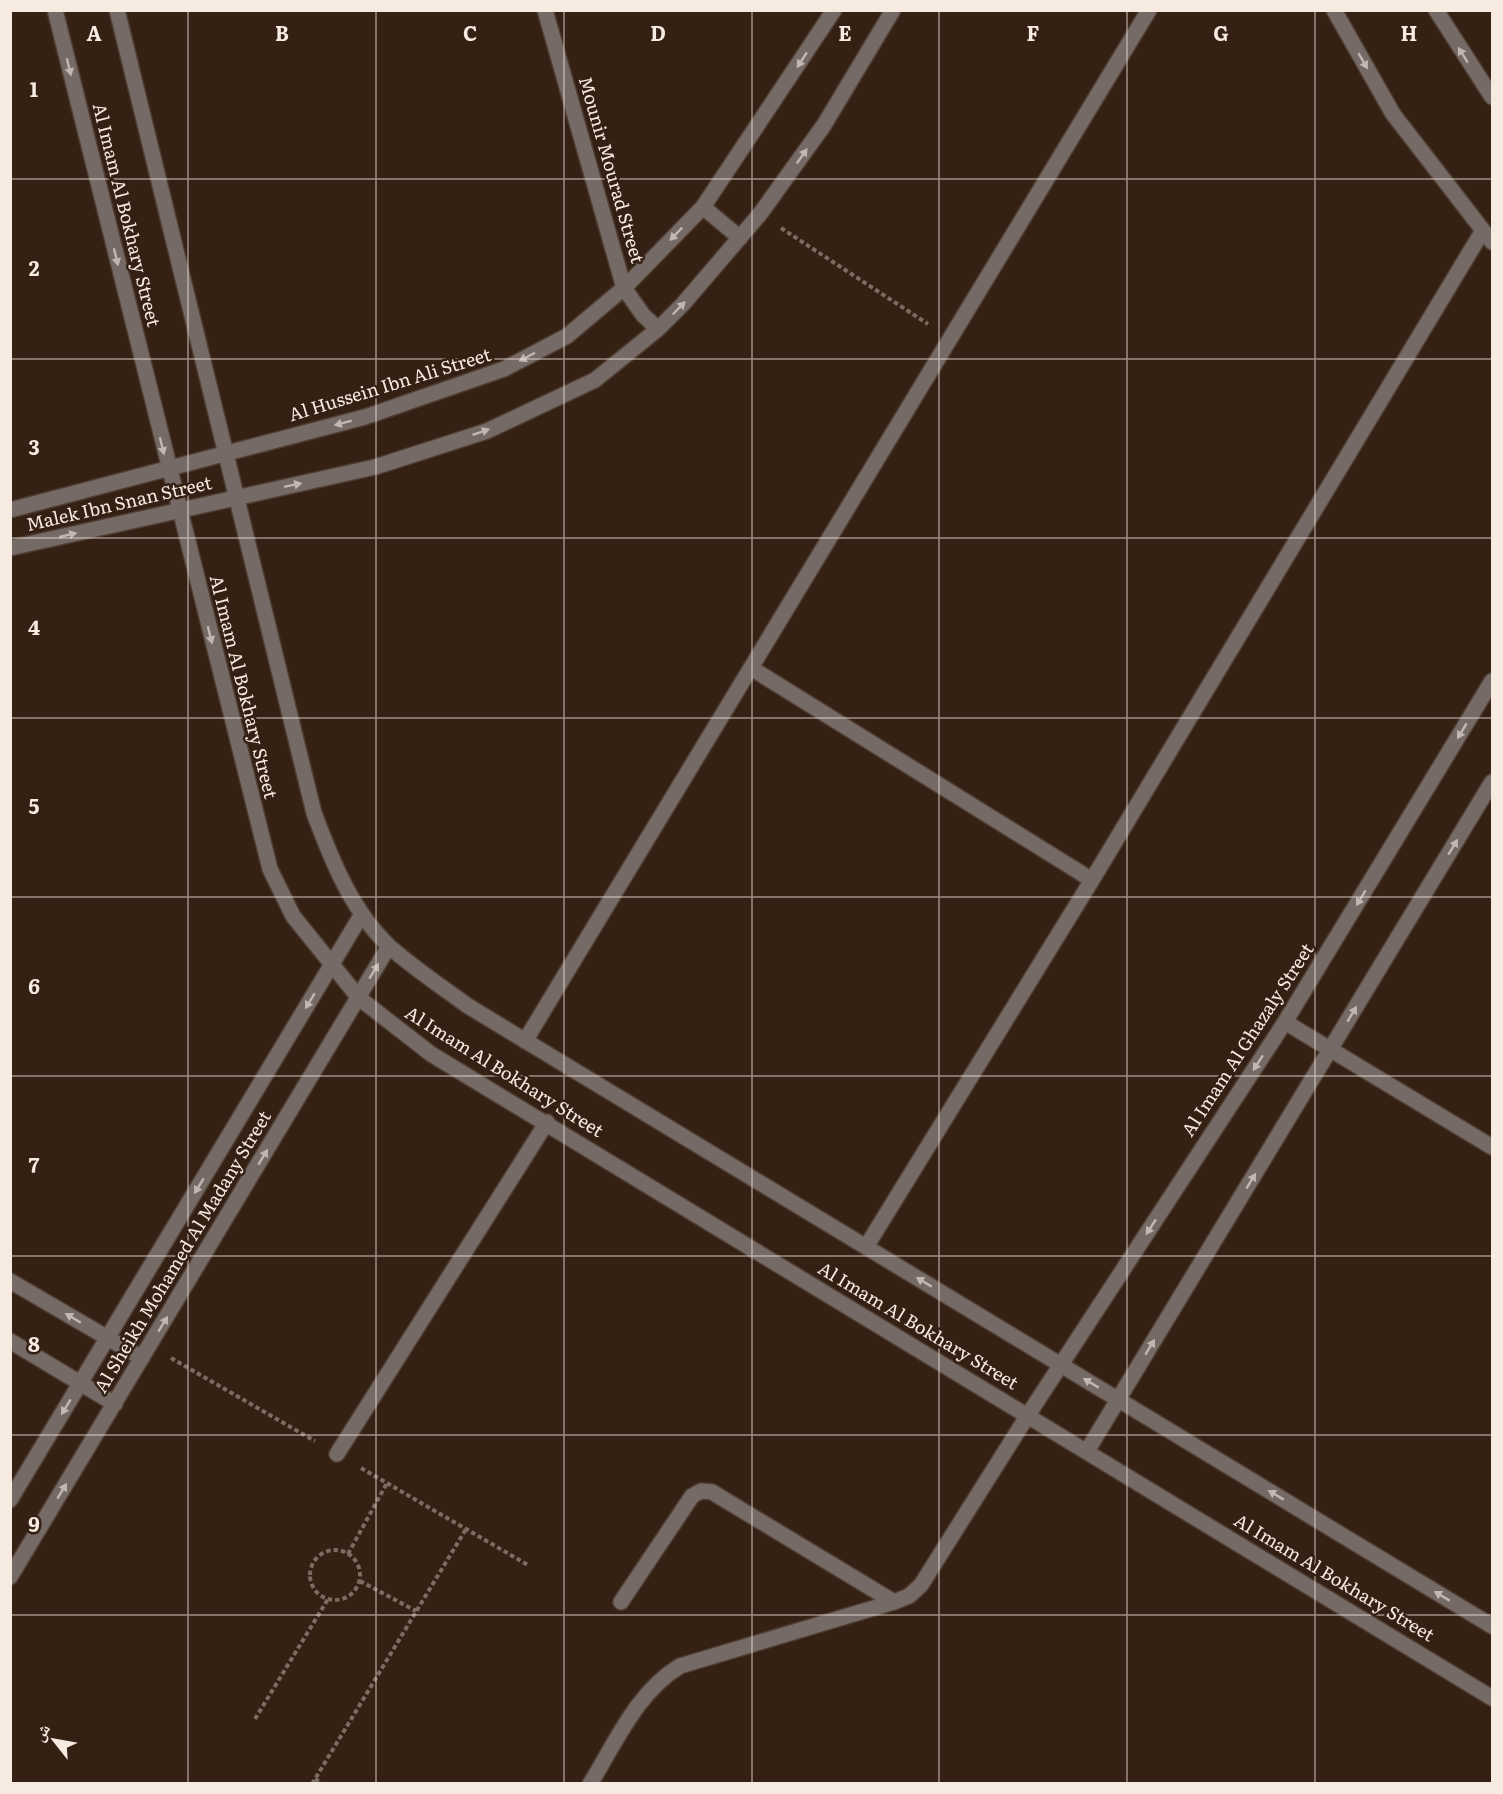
<svg xmlns="http://www.w3.org/2000/svg" width="1503" height="1794" font-family="Literata,'Noto Naskh Arabic',serif">
  <style>
    .lines { fill: none; stroke-linecap: round; stroke-linejoin: round }
    .minor-casing { stroke: #4f3d31; stroke-width: 18 }
    .path { stroke: #7d6c61; stroke-width: 4; stroke-dasharray: 4.5 3; stroke-linecap: butt }
    .minor { stroke: #766a66; stroke-width: 15 }
    .oneway { fill: #c3b7b0 }
    .grid { fill: none; stroke: #f7eae1; stroke-width: 1.5; stroke-opacity: 0.55 }
    .labels { text-anchor: middle; stroke-width: 5; stroke-linejoin: round; paint-order: stroke }
    .street-label { font-size: 18px; fill: #f7eae1; stroke: #342114 }
    .grid-label { font-size: 20px; text-anchor: middle; font-weight: bold; fill: #f7eae1; stroke: #342114; stroke-width: 5; stroke-linejoin: round; paint-order: stroke }
  </style>
  <rect width="100%" height="100%" fill="#342114"/>
  <g class="lines">
    <defs>
      <path id="minor" d="M55,10L270,869L293,916L359,998L431,1054L1492,1698
        M117,10L314,813C332,861 352,912 391,948C415,969 442,987 468,1006L1492,1626
        M545,10L624,288L643,315L658,329
        M1334,10L1393,114L1492,242
        M1436,10L1492,97
        M703,207L740,238
        M10,510L365,417L504,369L567,336L624,288L703,207L834,10
        M10,548L375,467L487,431L595,380L658,329L683,304L760,214L824,125L893,10
        M751,668L1092,880
        M1285,1022L1492,1147
        M525,1041L1149,10
        M866,1247L1092,880L1482,232
        M10,1281L142,1358
        M10,1341L115,1404
        M1087,1451L1492,782
        M337,1454L547,1122
        M10,1500L362,914
        M10,1577L389,946
        M621,1602L692,1496L701,1491L712,1492L894,1602
        M590,1784C616,1742 637,1692 680,1666L894,1602L909,1596L921,1585L1028,1415L1285,1022L1492,681"/>
    </defs>
    <use href="#minor" class="minor-casing"/>
    <path class="path" d="M781,228L928,324
      M171,1358L315,1441
      M361,1468L528,1565
      M310 1575a25 25 0 1 1 50 0a25 25 0 1 1-50 0Z
      M348,1554L387,1483
      M360,1581L416,1611
      M255,1719L328,1599
      M315,1779L323,1784
      M312,1784L466,1529"/>
    <use href="#minor" class="minor"/>
  </g>
  <defs><path id="oneway-solid" d="M-6-.8H1V-3.2L6.5 0L1 3.2V.8H-6Z" transform="scale(1.5)"/></defs>
  <g class="oneway">
    <use href="#oneway-solid" transform="translate(1463 55) rotate(-122)"/>
    <use href="#oneway-solid" transform="translate(802 60) rotate(123)"/>
    <use href="#oneway-solid" transform="translate(1363 61) rotate(60)"/>
    <use href="#oneway-solid" transform="translate(69 67) rotate(76)"/>
    <use href="#oneway-solid" transform="translate(802 156) rotate(-55)"/>
    <use href="#oneway-solid" transform="translate(676 234) rotate(134)"/>
    <use href="#oneway-solid" transform="translate(116 257) rotate(76)"/>
    <use href="#oneway-solid" transform="translate(679 308) rotate(-46)"/>
    <use href="#oneway-solid" transform="translate(527 357) rotate(152)"/>
    <use href="#oneway-solid" transform="translate(343 423) rotate(165)"/>
    <use href="#oneway-solid" transform="translate(481 432) rotate(-19)"/>
    <use href="#oneway-solid" transform="translate(162 446) rotate(76)"/>
    <use href="#oneway-solid" transform="translate(293 485) rotate(-12)"/>
    <use href="#oneway-solid" transform="translate(68 535) rotate(-13)"/>
    <use href="#oneway-solid" transform="translate(210 635) rotate(76)"/>
    <use href="#oneway-solid" transform="translate(1462 731) rotate(121)"/>
    <use href="#oneway-solid" transform="translate(1453 847) rotate(-59)"/>
    <use href="#oneway-solid" transform="translate(1361 898) rotate(121)"/>
    <use href="#oneway-solid" transform="translate(374 971) rotate(-59)"/>
    <use href="#oneway-solid" transform="translate(310 1001) rotate(121)"/>
    <use href="#oneway-solid" transform="translate(1352 1014) rotate(-59)"/>
    <use href="#oneway-solid" transform="translate(1258 1063) rotate(123)"/>
    <use href="#oneway-solid" transform="translate(263 1157) rotate(-59)"/>
    <use href="#oneway-solid" transform="translate(1251 1181) rotate(-59)"/>
    <use href="#oneway-solid" transform="translate(199 1186) rotate(121)"/>
    <use href="#oneway-solid" transform="translate(1151 1227) rotate(123)"/>
    <use href="#oneway-solid" transform="translate(924 1282) rotate(-149)"/>
    <use href="#oneway-solid" transform="translate(73 1318) rotate(-149)"/>
    <use href="#oneway-solid" transform="translate(163 1324) rotate(-59)"/>
    <use href="#oneway-solid" transform="translate(1150 1347) rotate(-59)"/>
    <use href="#oneway-solid" transform="translate(1091 1383) rotate(-149)"/>
    <use href="#oneway-solid" transform="translate(66 1407) rotate(121)"/>
    <use href="#oneway-solid" transform="translate(62 1491) rotate(-59)"/>
    <use href="#oneway-solid" transform="translate(1276 1495) rotate(-149)"/>
    <use href="#oneway-solid" transform="translate(1442 1596) rotate(-149)"/>
  </g>
  <path class="grid" d="M188,10V1784M376,10V1784M564,10V1784M752,10V1784M939,10V1784M1127,10V1784M1315,10V1784M10,179H1492M10,359H1492M10,538H1492M10,718H1492M10,897H1492M10,1076H1492M10,1256H1492M10,1435H1492M10,1615H1492"/>
  <g class="labels">
    <g class="street-label">
      <text transform="translate(611 170) rotate(74)" y="6">Mounir Mourad Street</text>
      <text transform="translate(126 215) rotate(76)" y="6">Al Imam Al Bokhary Street</text>
      <text transform="translate(390 385) rotate(-17)" y="6">Al Hussein Ibn Ali Street</text>
      <text transform="translate(119 504) rotate(-13)" y="6">Malek Ibn Snan Street</text>
      <text transform="translate(243 687) rotate(76)" y="6">Al Imam Al Bokhary Street</text>
      <text transform="translate(1248 1040) rotate(-57)" y="6">Al Imam Al Ghazaly Street</text>
      <text transform="translate(504 1072) rotate(32)" y="6">Al Imam Al Bokhary Street</text>
      <text transform="translate(183 1252) rotate(-59)" y="6">Al Sheikh Mohamed Al Madany Street</text>
      <text transform="translate(918 1326) rotate(31)" y="6">Al Imam Al Bokhary Street</text>
      <text transform="translate(1334 1578) rotate(31)" y="6">Al Imam Al Bokhary Street</text>
    </g>
  </g>
  <g class="grid-label">
    <text x="94" y="41">A</text>
    <text x="282" y="41">B</text>
    <text x="470" y="41">C</text>
    <text x="658" y="41">D</text>
    <text x="845" y="41">E</text>
    <text x="1033" y="41">F</text>
    <text x="1221" y="41">G</text>
    <text x="1409" y="41">H</text>
    <text x="34" y="97">1</text>
    <text x="34" y="276">2</text>
    <text x="34" y="455">3</text>
    <text x="34" y="635">4</text>
    <text x="34" y="814">5</text>
    <text x="34" y="994">6</text>
    <text x="34" y="1173">7</text>
    <text x="34" y="1352">8</text>
    <text x="34" y="1532">9</text>
  </g>
  <rect width="1503" height="1794" fill="none" stroke="#f7eae1" stroke-width="24"/>
  <g transform="translate(54 1740) rotate(301)" stroke="#342114" stroke-width="4.5" paint-order="stroke">
  <path d="M0-4.5L10 22L0 15L-10 22Z" fill="#f7eae1"/>
  <text y="-9" font-size="16" font-weight="bold" text-anchor="middle" fill="#f7eae1">ش</text>
  </g>
</svg>
